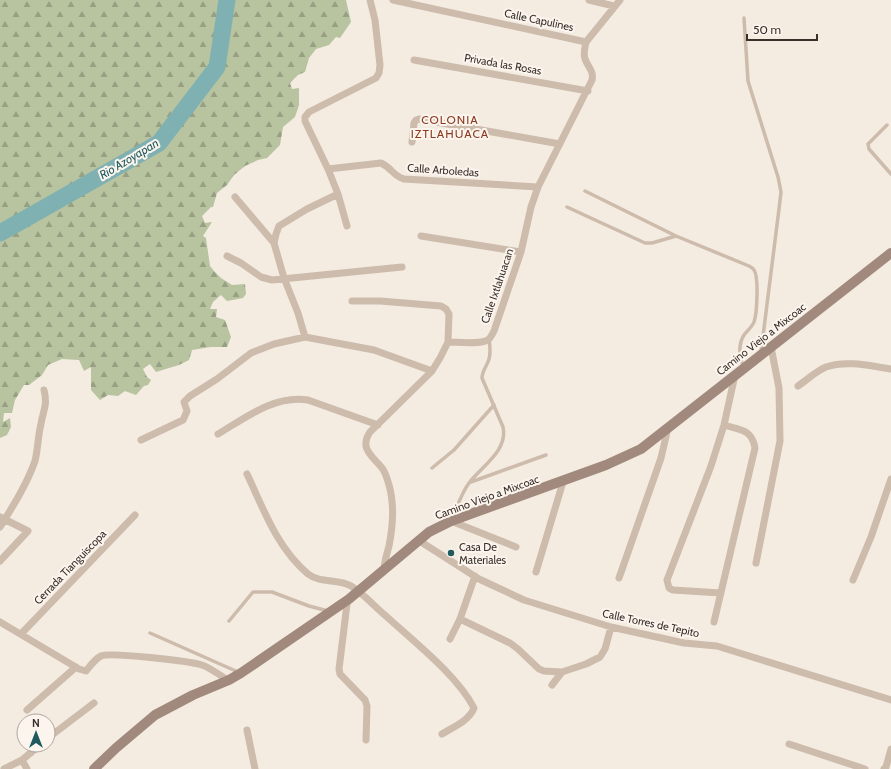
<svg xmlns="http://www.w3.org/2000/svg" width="891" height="769" font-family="Cabin,sans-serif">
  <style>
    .forest { fill: url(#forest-firs) }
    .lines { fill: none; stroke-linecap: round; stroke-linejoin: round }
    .river { stroke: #7fb0b2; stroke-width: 17 }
    .service { stroke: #cdbbac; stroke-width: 3.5 }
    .minor { stroke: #cdbbac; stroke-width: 7 }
    .secondary { stroke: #a18a7d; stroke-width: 10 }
    .poi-dot { fill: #1f5a5e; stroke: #fbf5ee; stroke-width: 1.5 }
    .labels { text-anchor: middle; stroke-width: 4; stroke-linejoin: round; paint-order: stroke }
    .street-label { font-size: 11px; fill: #3b302b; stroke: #fbf5ee }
    .poi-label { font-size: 11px; fill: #3b302b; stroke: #fbf5ee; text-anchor: start }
    .neighbourhood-label { font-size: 12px; letter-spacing: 1px; fill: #8c3b22; stroke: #fbf5ee }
    .water-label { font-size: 12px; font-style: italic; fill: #1f5a5e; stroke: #fbf5ee }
  </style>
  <defs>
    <pattern id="forest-firs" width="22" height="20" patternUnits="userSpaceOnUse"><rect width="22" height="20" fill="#b8c4a0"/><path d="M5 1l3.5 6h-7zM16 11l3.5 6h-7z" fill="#97a083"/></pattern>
  </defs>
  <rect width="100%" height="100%" fill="#f4ebe1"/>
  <path class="forest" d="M0,0H346L351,22L340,38L336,37L329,45L316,49L309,58L305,72L298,75L290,83L292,89L299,88V105L295,117L283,127L280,145L267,158L258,160L245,166L234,175L227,185L217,193L213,207H211L202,216L205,223L212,222L203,236L206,238L210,266L214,271L221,278L232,285L245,284L246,294L243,298L227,301L221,295L213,302L210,309H217L216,317L225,320L231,337L227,347H211L192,350L189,360L179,365L156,372L150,364L143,369L147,377L151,380L148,385L144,386L136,395L125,391L118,396L108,395L100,400L91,390V367L84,371L79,360L62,359L48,365L42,375L29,385H24L15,400L12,413H4L3,422L10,418L11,427L7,435L0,438Z"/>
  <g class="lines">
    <path class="river" d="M0,233L159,143L217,67L227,0"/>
    <path class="service" d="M744,18L748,81L778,177L781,192L779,209L761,352
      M887,125L868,144L869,149L891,174
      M585,191L676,236L749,266C751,267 753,268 754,270C759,277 757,314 754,322C752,327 747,331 744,335C738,344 739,358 744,367
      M567,207L645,243H652L676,236
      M432,468L454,450L494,405
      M471,482L546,455
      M452,519C457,507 461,494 469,483C482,466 508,451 503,427L482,378C482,371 487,366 489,359C491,353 490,346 489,339
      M229,621L253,592H272L309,606L328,611
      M150,633L238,672"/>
    <path class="minor" d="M393,0L586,42
      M589,0L614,6
      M414,60L588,91
      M412,142L414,123L416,120L419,119L560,144
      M328,169L381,163C392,168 393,176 404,179L538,187
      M235,197L274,243L284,278L298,313L305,337
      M347,226L338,194L328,169L305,121V117L309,112L376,78L379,73L380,65L375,20L370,0
      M421,236L521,252
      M274,243L276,234L279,226L307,209L338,194
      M227,256L241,263L261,277L272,280L402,267
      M352,301H380L441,306L446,309L449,314L448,342L440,358L432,371L370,432C359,448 372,456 382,468C386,473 387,479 389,485C395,506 393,526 389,546C387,554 384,562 384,570
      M448,342C457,342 483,345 489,339C491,337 493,333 494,331L521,252L531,207L538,187L592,80C594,71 588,67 585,59C583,53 585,47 586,42L620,0
      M798,386C807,380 816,371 826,367C847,360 870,366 891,369
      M218,434C245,418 274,395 308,400L378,425
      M141,440L183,420L187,411L184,402L190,396L217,379L251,353L274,344L305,337L374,350L432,371
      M247,474C264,510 277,548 308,574C321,584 338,578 351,586C364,594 375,607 386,616C413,641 457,675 474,708C469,721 453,727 442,734
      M0,517L28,531L0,561
      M451,521L516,547
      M0,527C13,506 27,484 35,461C38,449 38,435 41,424C43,410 48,406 44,390
      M418,540L479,579L524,600L611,627L684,643L717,646L891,700
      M756,563L780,441L779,388L771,347
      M536,572L563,482
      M475,576L460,619L510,643L518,649L539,669L544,671L562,672
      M619,578L661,458L668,428
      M853,580L871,537L891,479
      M721,593L673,590L669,588L667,580L711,466L724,425L735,375
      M349,599L347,604L339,669L340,674L365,700L367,706L366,740
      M0,622L79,669L86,671C90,666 95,659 101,656C111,652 189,661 202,665C211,668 220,676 229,680
      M714,622L755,448C752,429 740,430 724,425
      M21,634L135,515
      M450,639L460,619
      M552,685L562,672L586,664L600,657L605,649L611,627
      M27,710L76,667
      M247,730L255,769
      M48,738L94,703
      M789,744L865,769
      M22,760L27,769
      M4,769L22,760L40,745
      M884,769L886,767L891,749"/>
    <path class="secondary" d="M94,769L116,748L155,715L193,695L229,680L241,673L349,599L429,532L451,521L606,465L641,449L891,253"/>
  </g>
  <circle class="poi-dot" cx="451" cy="553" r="4"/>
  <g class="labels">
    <g class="street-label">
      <text transform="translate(539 20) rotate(12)" y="4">Calle Capulines</text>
      <text transform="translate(503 64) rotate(10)" y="4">Privada las Rosas</text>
      <text transform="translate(443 170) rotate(4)" y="4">Calle Arboledas</text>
      <text transform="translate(497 286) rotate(-71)" y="4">Calle Ixtlahuacan</text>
      <text transform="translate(761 339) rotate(-38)" y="4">Camino Viejo a Mixcoac</text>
      <text transform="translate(487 497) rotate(-20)" y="4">Camino Viejo a Mixcoac</text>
      <text transform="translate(70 567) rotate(-46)" y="4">Cerrada Tianguiscopa</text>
      <text transform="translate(651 623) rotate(12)" y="4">Calle Torres de Tepito</text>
    </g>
    <g class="poi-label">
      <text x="459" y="551">Casa De<tspan x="459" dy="13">Materiales</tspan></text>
    </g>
    <g class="neighbourhood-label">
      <text x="450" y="124">COLONIA<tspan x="450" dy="14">IZTLAHUACA</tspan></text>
    </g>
    <g class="water-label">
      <text transform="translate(129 159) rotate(-31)" y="4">Rio Azoyapan</text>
    </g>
  </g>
  <g transform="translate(36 733)"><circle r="19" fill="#fbf5ee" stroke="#aea6a0"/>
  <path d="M0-3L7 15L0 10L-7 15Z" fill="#1f5a5e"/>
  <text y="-6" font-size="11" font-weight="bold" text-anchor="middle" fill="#3b302b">N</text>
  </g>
  <path d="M747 34v6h70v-6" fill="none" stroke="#3b302b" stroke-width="2"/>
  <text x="753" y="34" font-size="12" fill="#3b302b" stroke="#fbf5ee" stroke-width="3" paint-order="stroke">50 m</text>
</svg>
